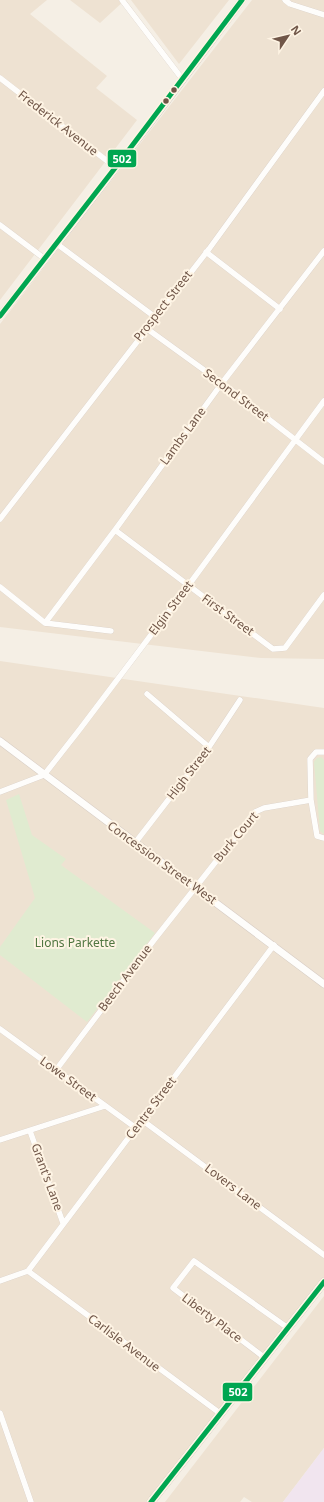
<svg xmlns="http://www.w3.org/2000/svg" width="324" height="1502" font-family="'Noto Sans',sans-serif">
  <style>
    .residential { fill: #eee2d2 }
    .education { fill: #f1e5ef }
    .green { fill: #e0ebd0 }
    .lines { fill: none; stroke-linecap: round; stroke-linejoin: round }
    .minor-casing { stroke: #d6ccc4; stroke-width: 6 }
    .tertiary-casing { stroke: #d6ccc4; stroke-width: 8 }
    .secondary-casing { stroke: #d5cbc2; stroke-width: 9 }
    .minor { stroke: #fefdfb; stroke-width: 5.5 }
    .tertiary { stroke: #fefdfb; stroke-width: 7 }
    .secondary { stroke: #fefdfb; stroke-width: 8 }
    .bus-1-casing { stroke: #fef4e4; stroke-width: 8 }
    .bus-1 { stroke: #00a651; stroke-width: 5 }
    .bus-dot { fill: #705648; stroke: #fef4e4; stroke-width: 1.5 }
    .labels { text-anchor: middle; stroke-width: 4; stroke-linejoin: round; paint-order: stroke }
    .street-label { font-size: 12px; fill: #705648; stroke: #fef4e4 }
    .park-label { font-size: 12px; fill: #507641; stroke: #fef4e4 }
    .line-badge { stroke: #fef4e4; stroke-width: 1.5 }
    .badge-label { font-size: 11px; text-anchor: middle; font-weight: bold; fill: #fff }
  </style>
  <rect width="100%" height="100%" fill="#f5efe5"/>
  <path class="residential" d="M0,0H47L30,14L107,76L96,88L137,120L0,300Z
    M70,0H125L100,23Z
    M131,0H229L179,64Z
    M252,0H324V659L261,658L0,627V324Z
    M0,661L324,708V1279L146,1502H0Z
    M324,1296V1448L283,1502H252L244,1497L240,1502H165Z"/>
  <path class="education" d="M324,1448V1502H283Z"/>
  <path class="green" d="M321,757L324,760V834L320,831L314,762L317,758Z
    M19,794L32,835L66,859L61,865L155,933L87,1022L0,955V947L35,898L6,800Z"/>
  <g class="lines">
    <defs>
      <path id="minor" d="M122,0L183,80
        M285,0L290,4L324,15
        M0,78L115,167
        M0,225L45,259
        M57,244L155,317
        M206,252L280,309
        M146,328L222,383L324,462
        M0,519L209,249L324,91
        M115,530L273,649L285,648L324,595
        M0,587L45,623L111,631
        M45,623L115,530L222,383L324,251
        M147,694L209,747
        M324,752H316L310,759L311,800L317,836L324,838
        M0,792L44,775L80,729L188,586L324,401
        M135,843L209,747L240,700
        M0,1029L136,1128
        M56,1070L154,940L255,812L264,808L311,800
        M142,1120L324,1255
        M30,1131L63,1223
        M0,1140L105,1106
        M28,1271L274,945
        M28,1271L221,1414
        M0,1281L28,1271
        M265,1358L173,1288L194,1261L288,1328
        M0,1413L31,1502"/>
      <path id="tertiary" d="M0,316C83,212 163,107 242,0
        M0,741L324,984"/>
      <path id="secondary" d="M151,1502L324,1282"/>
    </defs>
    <use href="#minor" class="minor-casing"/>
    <use href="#tertiary" class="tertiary-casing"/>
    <use href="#secondary" class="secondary-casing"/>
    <use href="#minor" class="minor"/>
    <use href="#tertiary" class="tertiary"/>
    <use href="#secondary" class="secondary"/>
    <defs>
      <path id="bus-1" d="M0,316L122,159L242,0
        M151,1502L324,1282"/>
    </defs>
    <use href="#bus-1" class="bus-1-casing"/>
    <use href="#bus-1" class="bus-1"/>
  </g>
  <g class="bus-dot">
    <circle cx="174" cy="90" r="3.5"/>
    <circle cx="166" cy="101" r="3.5"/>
  </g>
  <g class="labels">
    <g class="street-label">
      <text transform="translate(58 123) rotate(38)" y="4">Frederick Avenue</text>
      <text transform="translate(163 306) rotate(-52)" y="4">Prospect Street</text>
      <text transform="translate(236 395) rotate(37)" y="4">Second Street</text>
      <text transform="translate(183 436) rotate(-54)" y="4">Lambs Lane</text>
      <text transform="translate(171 608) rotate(-53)" y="4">Elgin Street</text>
      <text transform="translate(228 615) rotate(36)" y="4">First Street</text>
      <text transform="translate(189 773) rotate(-52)" y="4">High Street</text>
      <text transform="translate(236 837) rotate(-50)" y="4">Burk Court</text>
      <text transform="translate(162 863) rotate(36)" y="4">Concession Street West</text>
      <text transform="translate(125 978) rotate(-53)" y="4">Beech Avenue</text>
      <text transform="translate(68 1079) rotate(36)" y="4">Lowe Street</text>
      <text transform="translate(151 1108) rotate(-53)" y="4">Centre Street</text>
      <text transform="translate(47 1177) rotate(70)" y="4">Grant's Lane</text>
      <text transform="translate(233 1187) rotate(37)" y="4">Lovers Lane</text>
      <text transform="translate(212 1318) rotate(37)" y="4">Liberty Place</text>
      <text transform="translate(124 1343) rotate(37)" y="4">Carlisle Avenue</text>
    </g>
    <g class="park-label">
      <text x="75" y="947">Lions Parkette</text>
    </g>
  </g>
  <g class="line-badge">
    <rect x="107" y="149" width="30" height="19" rx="4" fill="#00a651"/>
    <rect x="222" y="1382" width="31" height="20" rx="4" fill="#00a651"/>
  </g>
  <g class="badge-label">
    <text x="122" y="163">502</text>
    <text x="238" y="1396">502</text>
  </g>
  <g transform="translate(288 36) rotate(55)" stroke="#fef4e4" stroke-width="3" paint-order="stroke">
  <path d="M0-3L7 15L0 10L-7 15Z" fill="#705648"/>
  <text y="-6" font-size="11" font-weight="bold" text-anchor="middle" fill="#705648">N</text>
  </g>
</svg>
